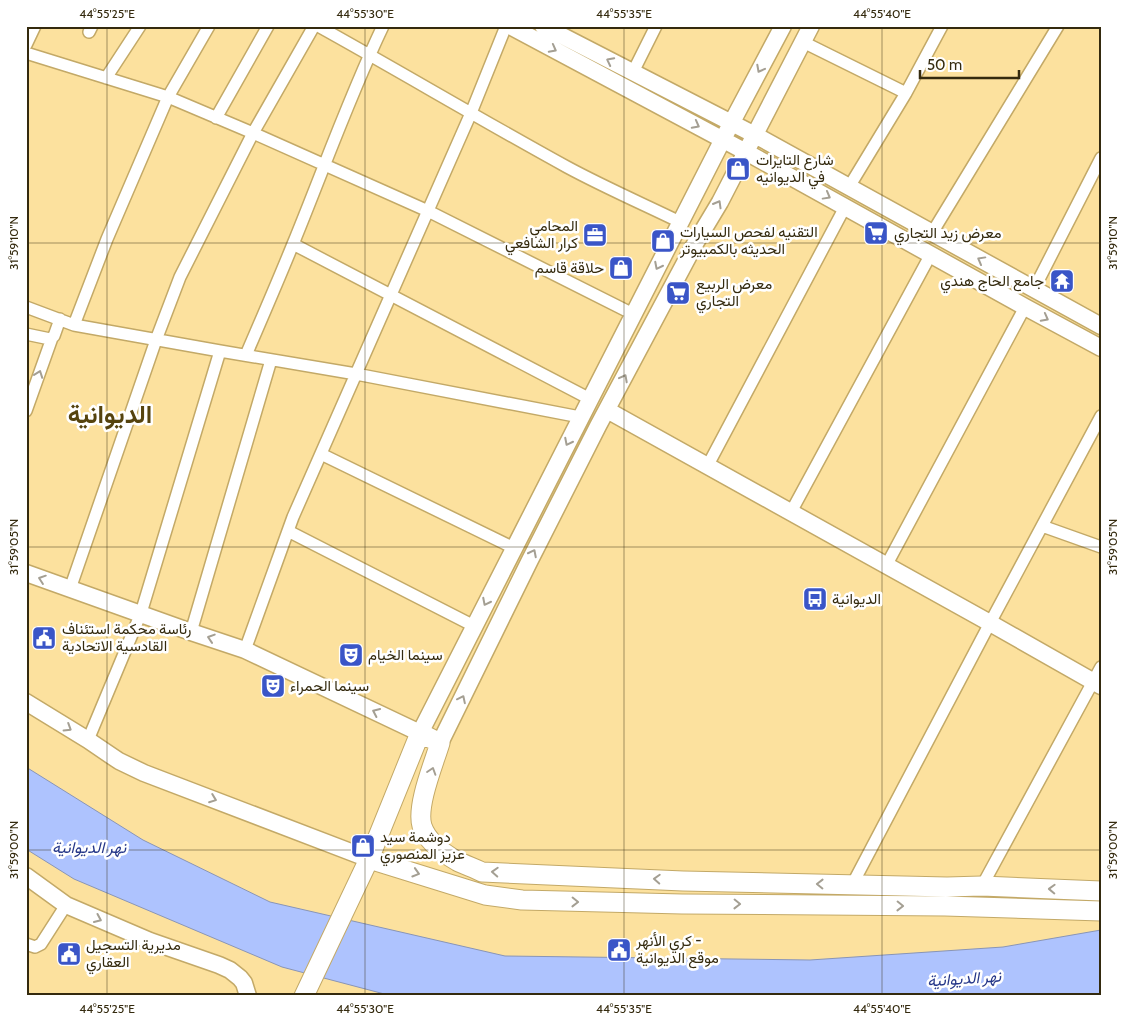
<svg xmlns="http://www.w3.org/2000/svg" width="1127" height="1022" font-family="Cabin,Vazirmatn,sans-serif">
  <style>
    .water { fill: #aec3fe; stroke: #8995b6 }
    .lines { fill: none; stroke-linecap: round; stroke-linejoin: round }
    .street-casing { stroke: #c3a967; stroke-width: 14 }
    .secondary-casing { stroke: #c3a967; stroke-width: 19 }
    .primary-casing { stroke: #c3a967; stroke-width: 21 }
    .street { stroke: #fff; stroke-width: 11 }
    .secondary { stroke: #fff; stroke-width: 16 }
    .primary { stroke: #fff; stroke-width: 19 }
    .oneway { stroke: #a49f93 }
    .ticks { fill: none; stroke: #342a0e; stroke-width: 1; stroke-opacity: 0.45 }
    .labels { text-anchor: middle; stroke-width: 5; stroke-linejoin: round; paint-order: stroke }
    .poi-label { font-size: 15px; fill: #342a0e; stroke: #fff; text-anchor: start }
    .water-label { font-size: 16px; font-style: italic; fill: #253789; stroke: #fff }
    .town-label { font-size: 25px; font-weight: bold; fill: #55430e; stroke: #fff }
    .neatline { fill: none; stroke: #342a0e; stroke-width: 2 }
    .ticks-label { font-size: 12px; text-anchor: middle; fill: #342a0e }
  </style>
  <rect width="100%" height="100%" fill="#fce19e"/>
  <path class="water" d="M26,767L143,840L270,902L505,956L810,960L1003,947L1101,930V996H392L282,967L74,879L26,849Z"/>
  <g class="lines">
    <defs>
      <path id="street" d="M318,26C401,72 483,121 567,167C604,187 643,204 680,222
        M89,32L92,26
        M803,42L906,93
        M26,45L35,26
        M26,53L168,97L253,133L428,211L633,314
        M633,72L656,26
        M106,78L140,26
        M216,118L268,26
        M849,187L906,93L942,26
        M932,233L1058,26
        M293,244L590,399
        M1034,289L1101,158
        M26,307L74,325L220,351L356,374L580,417
        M74,325L107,239L168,97L209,26
        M26,334L50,339L54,336L60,319
        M246,355C262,318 278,281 293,244C323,171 349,97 383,26
        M26,411L52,338
        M321,454L514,548
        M708,465L845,207
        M791,512L931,254
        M1042,526L1101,547
        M288,531L474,626
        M886,566L1025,307
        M70,589L156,340L180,277L253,133L314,26
        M191,632L271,360
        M245,650L293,517L471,113L506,26
        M88,740L141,613L220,351
        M852,885L990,623L1101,416
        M982,886L1101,667
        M26,944L35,947L41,944L66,905"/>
      <path id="secondary" d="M510,26L746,152L1025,307L1101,348
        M543,26L755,135L1101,326
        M607,410L990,623L1101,686
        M26,573L191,632L245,650L420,733L723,139L783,26
        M26,702L88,740L119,761L144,773L369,859
        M440,743L530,560L598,426L696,242L720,202L811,26
        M26,876L66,905L150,941L219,965L230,970L240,978L244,983L248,996"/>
      <path id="primary" d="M369,859L485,895L522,900L682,904L945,906L1101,911
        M304,996L369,859L420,733L440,743C434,763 416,806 422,826C427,841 443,853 457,861C465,865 474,868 482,872L683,881L947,887L982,886L1101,891"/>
    </defs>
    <use href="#street" class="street-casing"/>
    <use href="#secondary" class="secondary-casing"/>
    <use href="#primary" class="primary-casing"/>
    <use href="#street" class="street"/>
    <use href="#secondary" class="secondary"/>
    <use href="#primary" class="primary"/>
  </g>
  <defs><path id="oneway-chevron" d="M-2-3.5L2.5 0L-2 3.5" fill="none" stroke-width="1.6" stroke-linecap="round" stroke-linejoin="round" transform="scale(1.25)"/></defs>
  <g class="oneway">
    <use href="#oneway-chevron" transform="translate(553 49) rotate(28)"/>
    <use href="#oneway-chevron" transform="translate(610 61) rotate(-153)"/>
    <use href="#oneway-chevron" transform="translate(760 69) rotate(118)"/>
    <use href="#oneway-chevron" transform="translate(696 125) rotate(28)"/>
    <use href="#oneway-chevron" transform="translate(827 196) rotate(29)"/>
    <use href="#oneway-chevron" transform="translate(718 204) rotate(-60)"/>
    <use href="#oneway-chevron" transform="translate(981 260) rotate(-151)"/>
    <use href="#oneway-chevron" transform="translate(658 266) rotate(117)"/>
    <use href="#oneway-chevron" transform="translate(1045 318) rotate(28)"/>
    <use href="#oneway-chevron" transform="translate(39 374) rotate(-70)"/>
    <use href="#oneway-chevron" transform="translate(624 378) rotate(-62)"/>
    <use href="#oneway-chevron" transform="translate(568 442) rotate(117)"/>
    <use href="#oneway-chevron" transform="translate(533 553) rotate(-63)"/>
    <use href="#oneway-chevron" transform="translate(42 579) rotate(-161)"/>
    <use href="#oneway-chevron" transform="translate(486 602) rotate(117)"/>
    <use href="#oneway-chevron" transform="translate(211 638) rotate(-162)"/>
    <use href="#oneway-chevron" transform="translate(462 699) rotate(-64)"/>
    <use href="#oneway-chevron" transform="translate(376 712) rotate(-155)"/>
    <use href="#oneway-chevron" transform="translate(68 728) rotate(32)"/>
    <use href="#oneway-chevron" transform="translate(432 771) rotate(-72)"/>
    <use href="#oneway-chevron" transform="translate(213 799) rotate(21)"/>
    <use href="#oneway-chevron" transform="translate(495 872) rotate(-177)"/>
    <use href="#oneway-chevron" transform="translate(416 873) rotate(17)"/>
    <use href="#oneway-chevron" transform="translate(657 879) rotate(-177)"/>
    <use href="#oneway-chevron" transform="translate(820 884) rotate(-179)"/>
    <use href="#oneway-chevron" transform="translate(1052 889) rotate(-178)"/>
    <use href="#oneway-chevron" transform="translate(575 902) rotate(1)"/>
    <use href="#oneway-chevron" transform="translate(737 904) rotate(1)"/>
    <use href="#oneway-chevron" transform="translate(900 906) rotate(1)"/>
    <use href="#oneway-chevron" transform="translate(98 919) rotate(24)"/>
  </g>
  <path class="ticks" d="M107,26V996M365,26V996M624,26V996M882,26V996M26,243H1101M26,547H1101M26,850H1101"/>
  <defs>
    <symbol id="shop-square" viewBox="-11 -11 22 22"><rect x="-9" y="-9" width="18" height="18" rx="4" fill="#3a55c7" stroke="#fff"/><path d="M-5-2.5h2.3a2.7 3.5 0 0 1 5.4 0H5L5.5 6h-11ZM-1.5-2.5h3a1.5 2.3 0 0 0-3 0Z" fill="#fff"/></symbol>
    <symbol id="supermarket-square" viewBox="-11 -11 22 22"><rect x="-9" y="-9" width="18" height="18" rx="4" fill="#3a55c7" stroke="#fff"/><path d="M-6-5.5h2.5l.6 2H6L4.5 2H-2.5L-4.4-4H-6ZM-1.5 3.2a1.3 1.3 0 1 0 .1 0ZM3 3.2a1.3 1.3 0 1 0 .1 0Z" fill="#fff"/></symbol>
    <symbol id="office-square" viewBox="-11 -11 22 22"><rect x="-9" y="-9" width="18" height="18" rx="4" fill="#3a55c7" stroke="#fff"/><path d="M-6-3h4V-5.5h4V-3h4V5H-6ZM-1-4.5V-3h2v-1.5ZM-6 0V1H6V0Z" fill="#fff"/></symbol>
    <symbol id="temple-square" viewBox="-11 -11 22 22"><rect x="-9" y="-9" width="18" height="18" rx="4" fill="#3a55c7" stroke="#fff"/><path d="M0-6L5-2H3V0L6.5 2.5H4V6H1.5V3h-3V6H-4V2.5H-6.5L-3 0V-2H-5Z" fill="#fff"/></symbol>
    <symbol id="bus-square" viewBox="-11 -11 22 22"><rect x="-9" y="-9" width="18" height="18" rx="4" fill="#3a55c7" stroke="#fff"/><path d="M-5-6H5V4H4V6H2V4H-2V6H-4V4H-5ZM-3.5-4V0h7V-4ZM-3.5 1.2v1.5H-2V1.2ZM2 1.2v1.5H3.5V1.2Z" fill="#fff"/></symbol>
    <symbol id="civic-square" viewBox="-11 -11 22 22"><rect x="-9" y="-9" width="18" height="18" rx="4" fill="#3a55c7" stroke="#fff"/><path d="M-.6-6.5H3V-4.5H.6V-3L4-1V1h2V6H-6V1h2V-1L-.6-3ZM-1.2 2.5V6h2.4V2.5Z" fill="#fff"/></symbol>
    <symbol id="theatre-square" viewBox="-11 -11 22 22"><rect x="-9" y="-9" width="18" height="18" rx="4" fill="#3a55c7" stroke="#fff"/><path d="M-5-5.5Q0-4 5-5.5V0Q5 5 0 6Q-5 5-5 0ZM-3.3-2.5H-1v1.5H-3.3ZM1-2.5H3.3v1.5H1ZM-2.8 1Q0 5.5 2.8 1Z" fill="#fff"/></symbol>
  </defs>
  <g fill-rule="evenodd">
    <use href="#shop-square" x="724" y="155" width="28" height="28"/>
    <use href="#supermarket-square" x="862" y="219" width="28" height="28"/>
    <use href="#office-square" x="581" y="221" width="28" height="28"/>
    <use href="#shop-square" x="649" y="227" width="28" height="28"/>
    <use href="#shop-square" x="607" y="254" width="28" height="28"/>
    <use href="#temple-square" x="1048" y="267" width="28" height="28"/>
    <use href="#supermarket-square" x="664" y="279" width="28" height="28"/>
    <use href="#bus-square" x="801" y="585" width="28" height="28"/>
    <use href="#civic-square" x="30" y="624" width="28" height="28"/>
    <use href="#theatre-square" x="337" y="641" width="28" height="28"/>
    <use href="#theatre-square" x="259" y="672" width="28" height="28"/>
    <use href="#shop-square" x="349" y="832" width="28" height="28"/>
    <use href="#civic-square" x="605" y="936" width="28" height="28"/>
    <use href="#civic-square" x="55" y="940" width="28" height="28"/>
  </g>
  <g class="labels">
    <g class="poi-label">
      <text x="756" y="165">شارع التايرات<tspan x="756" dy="17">في الديوانيه</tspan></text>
      <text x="578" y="231" text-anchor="end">المحامي<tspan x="578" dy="17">كرار الشافعي</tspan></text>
      <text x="680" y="237">التقنيه لفحص السيارات<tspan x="680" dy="17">الحديثه بالكمبيوتر</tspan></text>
      <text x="894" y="238">معرض زيد التجاري</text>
      <text x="604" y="273" text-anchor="end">حلاقة قاسم</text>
      <text x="1044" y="286" text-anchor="end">جامع الحاج هندي</text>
      <text x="696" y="289">معرض الربيع<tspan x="696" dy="17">التجاري</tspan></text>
      <text x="832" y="604">الديوانية</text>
      <text x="62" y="634">رئاسة محكمة استئناف<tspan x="62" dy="17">القادسية الاتحادية</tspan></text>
      <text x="368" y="660">سينما الخيام</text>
      <text x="290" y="691">سينما الحمراء</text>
      <text x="380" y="842">دوشمة سيد<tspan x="380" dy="17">عزيز المنصوري</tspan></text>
      <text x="636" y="946">كري الأنهر -<tspan x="636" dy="17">موقع الديوانية</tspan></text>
      <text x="86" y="950">مديرية التسجيل<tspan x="86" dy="17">العقاري</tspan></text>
    </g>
    <g class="water-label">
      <text x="89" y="853">نهر الديوانية</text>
      <text transform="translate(964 978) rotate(-4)" y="6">نهر الديوانية</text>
    </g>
    <g class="town-label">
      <text x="110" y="423">الديوانية</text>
    </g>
  </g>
  <rect width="1127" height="1022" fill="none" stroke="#ffffff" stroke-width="55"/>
  <path d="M920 70v8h99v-8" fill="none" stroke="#342a0e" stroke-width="2.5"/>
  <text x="927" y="70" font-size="15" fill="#342a0e" stroke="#ffffff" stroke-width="4" paint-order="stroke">50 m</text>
  <rect x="28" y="28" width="1072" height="966" class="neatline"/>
  <g class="ticks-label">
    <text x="107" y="18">44°55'25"E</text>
    <text x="365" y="18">44°55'30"E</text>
    <text x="624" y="18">44°55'35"E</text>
    <text x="882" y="18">44°55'40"E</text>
    <text transform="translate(14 243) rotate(-90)" y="4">31°59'10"N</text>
    <text transform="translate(1113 243) rotate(-90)" y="4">31°59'10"N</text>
    <text transform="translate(14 547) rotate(-90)" y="4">31°59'05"N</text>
    <text transform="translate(1113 547) rotate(-90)" y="4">31°59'05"N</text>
    <text transform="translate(14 850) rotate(-90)" y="4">31°59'00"N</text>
    <text transform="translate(1113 850) rotate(-90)" y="4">31°59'00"N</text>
    <text x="107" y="1013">44°55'25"E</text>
    <text x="365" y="1013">44°55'30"E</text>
    <text x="624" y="1013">44°55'35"E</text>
    <text x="882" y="1013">44°55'40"E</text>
  </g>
</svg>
